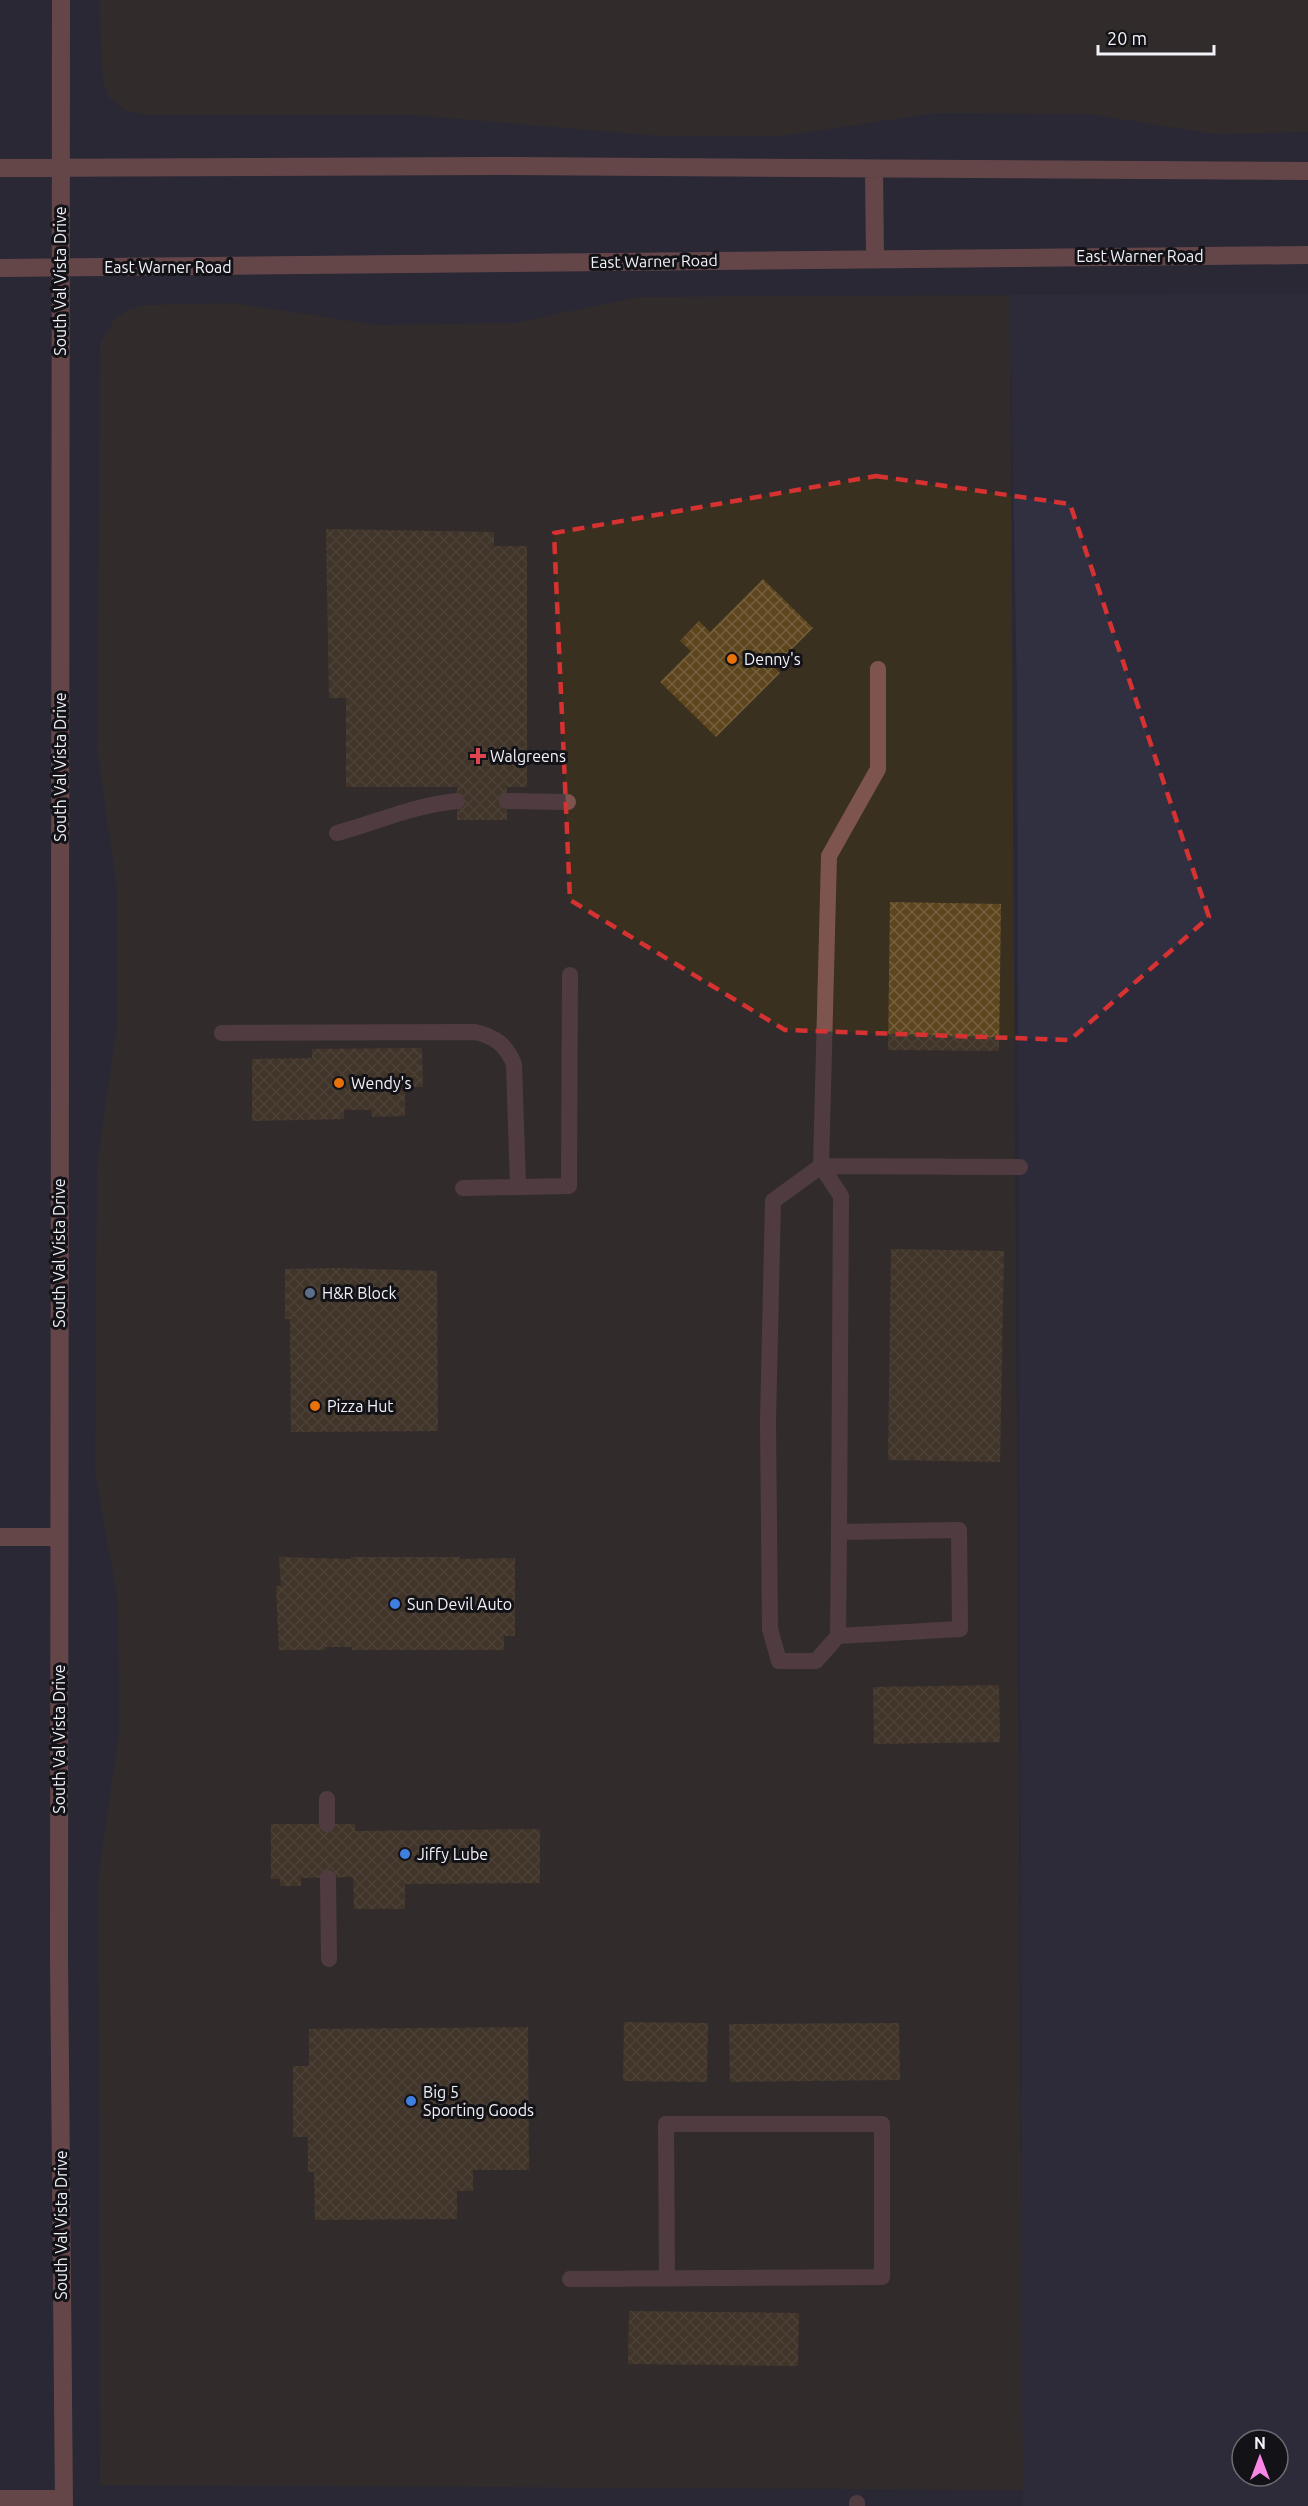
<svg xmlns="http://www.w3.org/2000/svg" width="1308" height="2506" font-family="Ubuntu,sans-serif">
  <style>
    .commercial { fill: #3a3020 }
    .built { fill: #313041; fill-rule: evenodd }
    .building { fill: url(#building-cross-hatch) }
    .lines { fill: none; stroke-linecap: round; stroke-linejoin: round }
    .lane { stroke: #7e544f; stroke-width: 16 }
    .secondary { stroke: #ac6b63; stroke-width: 18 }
    .marked { fill: none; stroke: #d73232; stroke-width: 4.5; stroke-dasharray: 12 8; stroke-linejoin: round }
    .food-dot { fill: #e8710a; stroke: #121217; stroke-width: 2 }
    .health-dot { fill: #e0444e; stroke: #121217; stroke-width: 2 }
    .service-dot { fill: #5c6f8a; stroke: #121217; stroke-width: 2 }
    .shop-dot { fill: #3f7fe0; stroke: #121217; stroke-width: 2 }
    .labels { text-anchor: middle; stroke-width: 6; stroke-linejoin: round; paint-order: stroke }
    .street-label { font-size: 16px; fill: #f2f2fa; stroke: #121217 }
    .poi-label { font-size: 16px; fill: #f2f2fa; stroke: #121217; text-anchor: start }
  </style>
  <defs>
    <pattern id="building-cross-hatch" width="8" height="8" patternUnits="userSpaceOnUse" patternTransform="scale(1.5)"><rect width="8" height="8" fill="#5d451d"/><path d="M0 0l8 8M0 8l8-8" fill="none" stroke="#75603f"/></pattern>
  </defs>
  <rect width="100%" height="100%" fill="#292834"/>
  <path class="commercial" d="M99,0H1308V132L1215,134L1089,114L937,113L781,136H658L414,115H148L127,111L110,99L103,83Z
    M1010,295L1023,2490L100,2485L98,1879L119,1733L118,1602L95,1473L97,1165L117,1024V890L97,749L100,344L115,318L128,310L144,305L232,303L377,325L514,323L639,297Z"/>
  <path class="built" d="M1308,294V2506H1023L1017,701L1010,295ZM1242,2440H1278V2476H1242Z"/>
  <path class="building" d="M326,529L494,532V546H527V787H507V820H457V787H346V698H329Z
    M763,579L813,628L774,667L780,673L716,737L660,682L691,651L680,641L699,621L710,632Z
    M890,902L1001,904L999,1051L888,1050Z
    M422,1048L423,1087H405V1116L372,1117L371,1110H344V1119L252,1121V1059L312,1058V1049Z
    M891,1249L1004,1251L1000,1462L888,1460Z
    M336,1268L437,1271L438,1431L291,1432L290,1319H285V1269Z
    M279,1557L351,1559V1557H460V1559L515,1558V1636H504V1650H352V1647H325V1650H279L276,1586H281Z
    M999,1685L1000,1742L874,1744L873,1687Z
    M271,1824H355V1831L540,1829V1883L405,1884V1909H354L353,1877L301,1878V1886H280V1879H271Z
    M624,2022L708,2023L707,2082L623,2081Z
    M899,2023L900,2080L730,2082L729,2024Z
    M528,2027L529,2170H473V2191H457V2219L315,2220L314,2172H308V2137H293V2066H309V2029Z
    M629,2311L799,2313L798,2366L628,2364Z"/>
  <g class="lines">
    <path class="lane" d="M878,669V769L829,856L821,1166L1020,1167
      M507,801L568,802
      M337,833C377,822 415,805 457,801
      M222,1033L475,1032C496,1037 506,1045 514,1064L518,1187
      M821,1166L841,1196L839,1532L959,1530L960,1629L838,1636L816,1661H779L770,1629L768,1421L773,1201Z
      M463,1188L569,1186L570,975
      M838,1636L839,1532
      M327,1799V1824
      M328,1878L329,1959
      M570,2279L882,2277V2124H666L667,2277
      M857,2503V2506"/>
    <path class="secondary" d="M61,0L59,1956L64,2506
      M0,168L497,166L1308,171
      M874,170L875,258
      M0,268L1308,255
      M0,1537H59
      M0,2499H64"/>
  </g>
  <path d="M0 0H1308V2506H0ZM876,476L1070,504L1209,917L1070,1040L785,1030L570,900L554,533Z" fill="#292834" fill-opacity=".55" fill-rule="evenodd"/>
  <path class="marked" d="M876,476L1070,504L1209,917L1070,1040L785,1030L570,900L554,533Z"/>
  <g class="food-dot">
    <circle cx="732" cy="659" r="6"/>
    <circle cx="339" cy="1083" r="6"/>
    <circle cx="315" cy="1406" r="6"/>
  </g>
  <path class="health-dot" d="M475 747h6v6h6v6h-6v6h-6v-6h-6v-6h6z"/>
  <circle class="service-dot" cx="310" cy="1293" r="6"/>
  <g class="shop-dot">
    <circle cx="395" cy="1604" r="6"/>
    <circle cx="405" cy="1854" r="6"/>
    <circle cx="411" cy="2101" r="6"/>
  </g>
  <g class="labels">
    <g class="street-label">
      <text x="1140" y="262">East Warner Road</text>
      <text transform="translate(654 261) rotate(-1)" y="6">East Warner Road</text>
      <text x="168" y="273">East Warner Road</text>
      <text transform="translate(60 281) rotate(-90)" y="6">South Val Vista Drive</text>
      <text transform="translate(60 767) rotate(-90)" y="6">South Val Vista Drive</text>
      <text transform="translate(59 1253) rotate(-90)" y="6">South Val Vista Drive</text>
      <text transform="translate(59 1739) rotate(-90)" y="6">South Val Vista Drive</text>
      <text transform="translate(61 2225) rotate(-90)" y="6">South Val Vista Drive</text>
    </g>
    <g class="poi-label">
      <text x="744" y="665">Denny's</text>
      <text x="490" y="762">Walgreens</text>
      <text x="351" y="1089">Wendy's</text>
      <text x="322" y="1299">H&amp;R Block</text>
      <text x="327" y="1412">Pizza Hut</text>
      <text x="407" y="1610">Sun Devil Auto</text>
      <text x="417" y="1860">Jiffy Lube</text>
      <text x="423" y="2098">Big 5<tspan x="423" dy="18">Sporting Goods</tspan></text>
    </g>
  </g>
  <g transform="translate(1260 2458)"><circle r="28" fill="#121217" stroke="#6c6c72" stroke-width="1.5"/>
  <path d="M0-4.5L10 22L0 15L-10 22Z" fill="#fa87e7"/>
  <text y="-9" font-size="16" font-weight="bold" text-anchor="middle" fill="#f2f2fa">N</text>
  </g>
  <path d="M1098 45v9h116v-9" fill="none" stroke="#f2f2fa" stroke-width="3"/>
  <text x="1107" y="45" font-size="18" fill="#f2f2fa" stroke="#121217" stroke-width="4.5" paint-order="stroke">20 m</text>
</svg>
